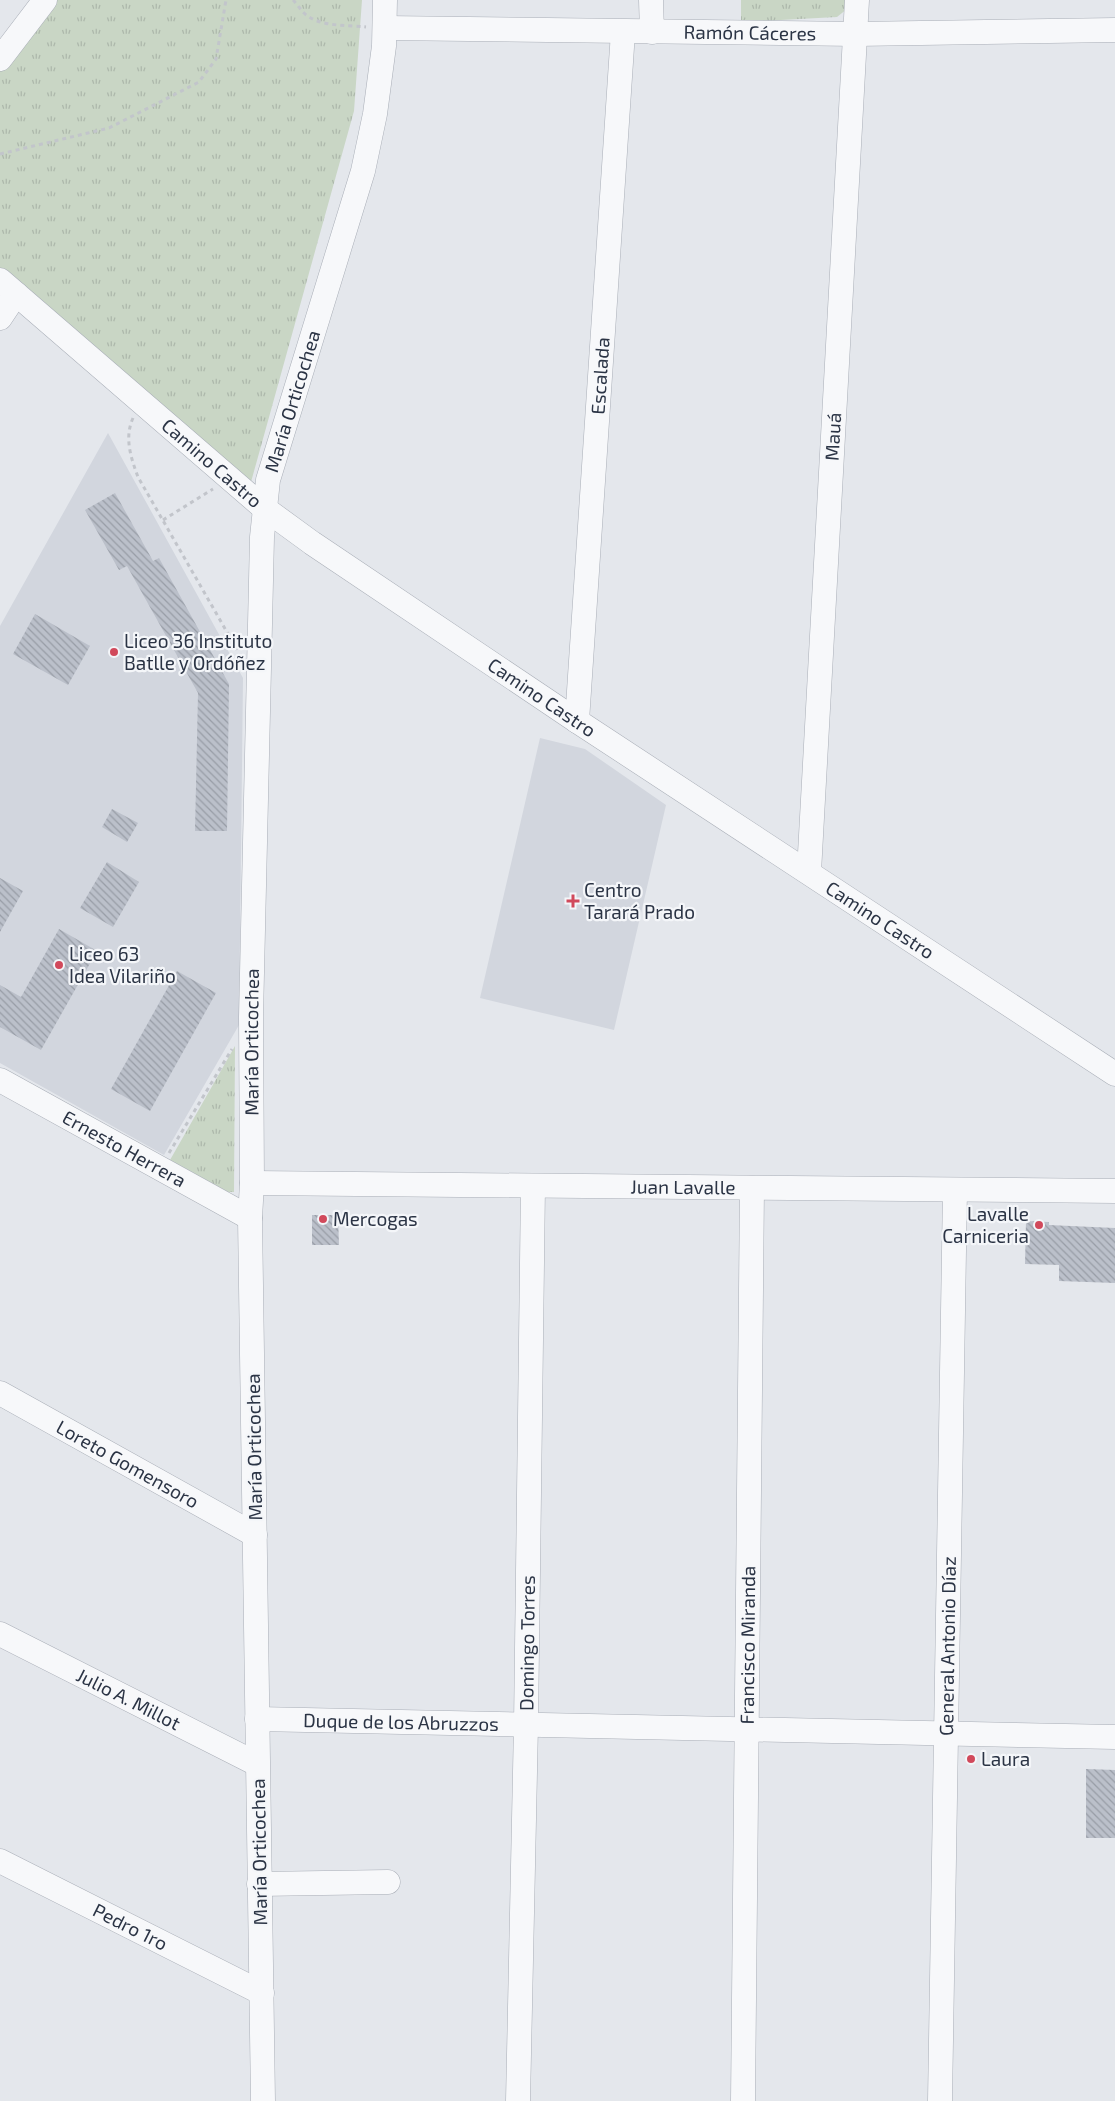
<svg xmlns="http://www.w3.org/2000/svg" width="1115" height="2101" font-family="'Exo 2',sans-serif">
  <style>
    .built { fill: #d2d6de }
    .grass { fill: url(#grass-tufts) }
    .building { fill: url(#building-back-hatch) }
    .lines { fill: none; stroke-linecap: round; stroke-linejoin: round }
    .minor-casing { stroke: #a9aeb7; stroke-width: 25 }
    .path { stroke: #c2c5cb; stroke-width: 3; stroke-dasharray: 4 4; stroke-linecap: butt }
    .minor { stroke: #f7f8fa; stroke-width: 24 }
    .poi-dot { fill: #d1495b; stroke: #f4f6f9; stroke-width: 2 }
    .labels { text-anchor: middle; stroke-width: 4.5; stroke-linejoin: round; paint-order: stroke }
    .street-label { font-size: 19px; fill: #2b3445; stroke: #f4f6f9 }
    .poi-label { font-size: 19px; fill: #2b3445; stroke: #f4f6f9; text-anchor: start }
  </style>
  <defs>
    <pattern id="grass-tufts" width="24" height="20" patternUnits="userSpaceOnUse" patternTransform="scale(1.25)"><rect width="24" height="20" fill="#c9d6c5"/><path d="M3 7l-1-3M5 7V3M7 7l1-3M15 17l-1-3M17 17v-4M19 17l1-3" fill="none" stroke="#adb8ab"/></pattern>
    <pattern id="building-back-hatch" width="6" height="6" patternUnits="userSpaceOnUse" patternTransform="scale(1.25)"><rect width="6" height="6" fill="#bbc0ca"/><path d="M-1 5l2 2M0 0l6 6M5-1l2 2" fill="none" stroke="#989da6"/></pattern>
  </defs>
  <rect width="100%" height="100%" fill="#e4e7ec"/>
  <path class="built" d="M108,433L243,678L239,1025L164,1155L0,1063V626Z
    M540,738L585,749L666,805L614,1030L480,998Z"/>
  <path class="grass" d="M50,0H362L354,111L251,482L122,377L0,268V68Z
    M741,0H848L847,9L837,17L741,22Z
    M235,1046L234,1192H228L170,1160Z"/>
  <path class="building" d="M115,493L153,561L159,558L229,684L227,831H195L198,693L127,566L119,570L85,510Z
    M35,614L90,646L68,685L13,654Z
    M112,809L138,823L127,842L102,827Z
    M107,862L139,882L113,927L80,908Z
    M0,878L23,891L0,932Z
    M59,929L97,951L41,1050L0,1027V985L21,997Z
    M177,971L216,993L150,1111L111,1089Z
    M312,1215H338L339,1245H312Z
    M1026,1221L1049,1222V1225L1115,1228V1283L1059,1281V1265L1025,1264Z
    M1086,1769L1115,1770V1838H1086Z"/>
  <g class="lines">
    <defs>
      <g id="minor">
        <path d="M651,0L652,32"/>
        <path id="s1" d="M385,28L856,34L1115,30"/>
        <path d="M0,59L45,0"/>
        <path id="s2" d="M0,280L264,508L312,543L577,721L1115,1074"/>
        <path d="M0,318L16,294"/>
        <path id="s3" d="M577,721L623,32"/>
        <path id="s4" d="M809,872L857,0"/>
        <path id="s5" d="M0,1080L250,1218"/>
        <path id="s6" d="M252,1183L1115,1191"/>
        <path id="s7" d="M0,1393L255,1535"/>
        <path id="s8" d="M0,1634L257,1764"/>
        <path id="s9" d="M257,1719L1115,1737"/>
        <path id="s10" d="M0,1861L262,1993"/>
        <path d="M259,1884L388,1882"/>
        <path id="s11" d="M263,2101L250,1218L252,1183L251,1017L262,537L268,480L363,171L375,114L384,46L385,0"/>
        <path id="s12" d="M518,2101L526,1725L533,1186"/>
        <path id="s13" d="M743,2101L752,1188"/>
        <path id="s14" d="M940,2101L955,1190"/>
      </g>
    </defs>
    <use href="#minor" class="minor-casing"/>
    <path class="path" d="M293,0C297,4 300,9 304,13C318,27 347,25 366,27
      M0,154L109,128L199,82L216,59L226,0
      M133,418C124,438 131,458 138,477L239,653
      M163,520L213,489
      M169,1153L232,1049"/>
    <use href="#minor" class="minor"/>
  </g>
  <g class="poi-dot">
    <circle cx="114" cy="652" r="5"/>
    <path d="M570.5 893.5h5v5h5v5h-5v5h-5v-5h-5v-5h5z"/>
    <circle cx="59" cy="965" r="5"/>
    <circle cx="323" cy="1219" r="5"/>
    <circle cx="1039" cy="1225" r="5"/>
    <circle cx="971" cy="1759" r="5"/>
  </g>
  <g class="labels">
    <g class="street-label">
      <text dy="7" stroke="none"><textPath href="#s1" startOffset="365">Ramón Cáceres</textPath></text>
      <text dy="7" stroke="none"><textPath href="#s3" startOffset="346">Escalada</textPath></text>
      <text dy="7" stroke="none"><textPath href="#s11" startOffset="1704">María Orticochea</textPath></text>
      <text dy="7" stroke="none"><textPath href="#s4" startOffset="436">Mauá</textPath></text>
      <text dy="7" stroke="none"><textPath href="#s2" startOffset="280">Camino Castro</textPath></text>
      <text dy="7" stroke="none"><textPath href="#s2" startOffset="685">Camino Castro</textPath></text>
      <text dy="7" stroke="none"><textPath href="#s2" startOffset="1090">Camino Castro</textPath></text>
      <text dy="7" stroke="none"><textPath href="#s11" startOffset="1059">María Orticochea</textPath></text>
      <text dy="7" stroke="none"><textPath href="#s5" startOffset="142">Ernesto Herrera</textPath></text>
      <text dy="7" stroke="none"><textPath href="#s6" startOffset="431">Juan Lavalle</textPath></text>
      <text transform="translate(254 1447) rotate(-91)" y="7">María Orticochea</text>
      <text dy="7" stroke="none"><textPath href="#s7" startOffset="146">Loreto Gomensoro</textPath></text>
      <text dy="7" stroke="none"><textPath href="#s12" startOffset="458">Domingo Torres</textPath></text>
      <text dy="7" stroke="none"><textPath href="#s13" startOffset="456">Francisco Miranda</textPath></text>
      <text dy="7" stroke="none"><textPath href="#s14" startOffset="455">General Antonio Díaz</textPath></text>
      <text dy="7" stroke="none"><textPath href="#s8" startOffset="144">Julio A. Millot</textPath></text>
      <text dy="7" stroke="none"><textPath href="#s9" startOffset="144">Duque de los Abruzzos</textPath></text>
      <text transform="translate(259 1852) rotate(-91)" y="7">María Orticochea</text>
      <text dy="7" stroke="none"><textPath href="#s10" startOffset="146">Pedro 1ro</textPath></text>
    </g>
    <g class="poi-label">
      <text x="124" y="648">Liceo 36 Instituto<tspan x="124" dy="22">Batlle y Ordóñez</tspan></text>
      <text x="584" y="897">Centro<tspan x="584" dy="22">Tarará Prado</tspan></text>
      <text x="69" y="961">Liceo 63<tspan x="69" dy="22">Idea Vilariño</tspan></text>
      <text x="1029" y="1221" text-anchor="end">Lavalle<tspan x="1029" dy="22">Carniceria</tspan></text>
      <text x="333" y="1226">Mercogas</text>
      <text x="981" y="1766">Laura</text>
    </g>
  </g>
</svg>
